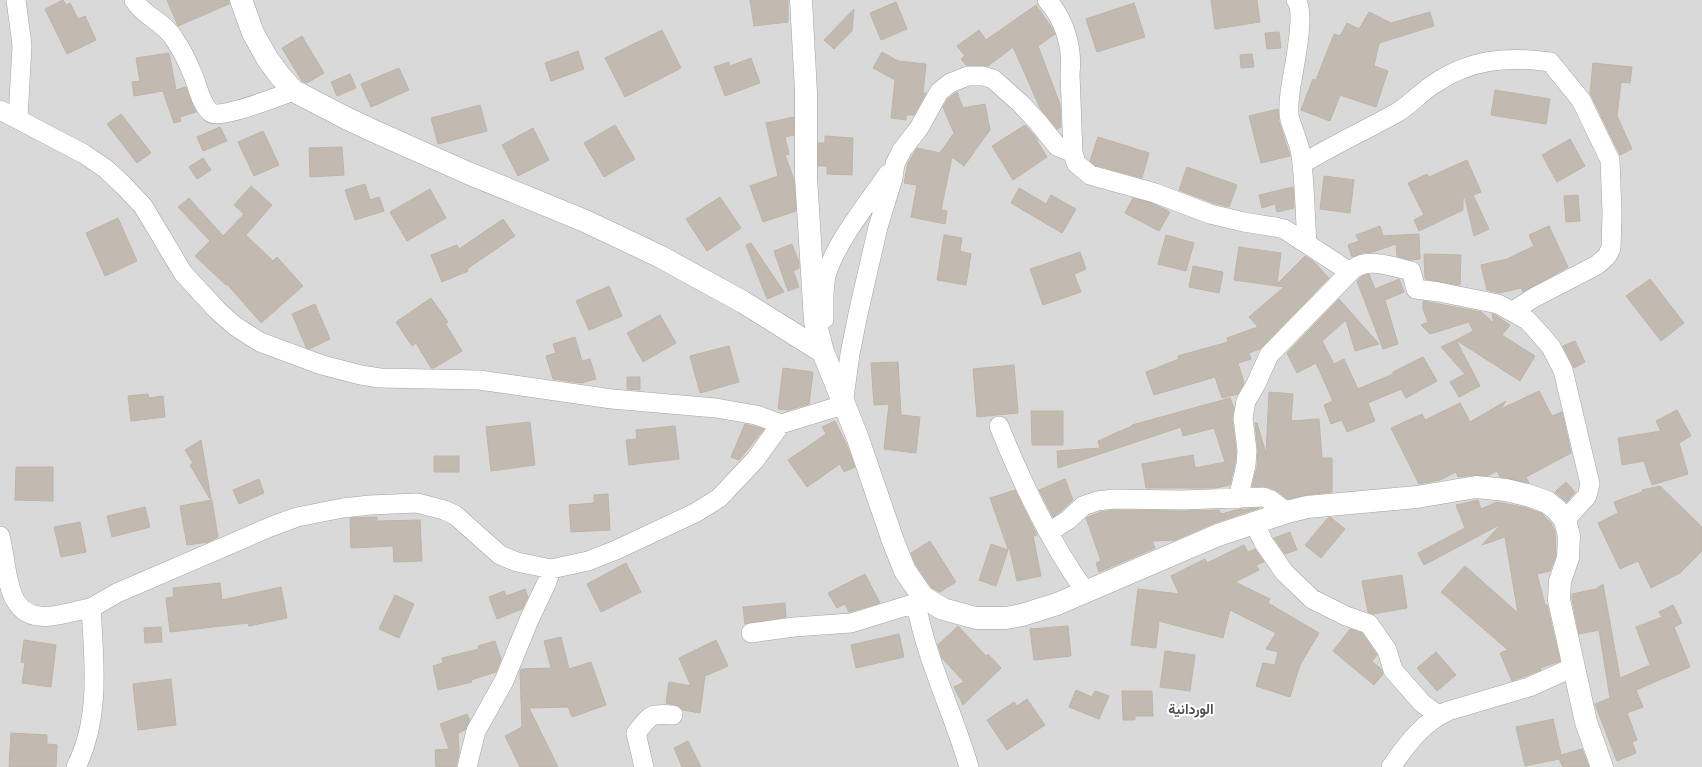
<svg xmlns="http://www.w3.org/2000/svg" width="1702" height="767" font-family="Barlow,Vazirmatn,sans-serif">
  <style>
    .residential { fill: #dad9d9 }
    .building { fill: #c2bab1; stroke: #bfb4a4 }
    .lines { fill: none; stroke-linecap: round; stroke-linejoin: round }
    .minor-casing { stroke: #a3a3a3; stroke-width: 20 }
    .tertiary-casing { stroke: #a3a3a3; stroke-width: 23 }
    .minor { stroke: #fff; stroke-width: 19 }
    .tertiary { stroke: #fff; stroke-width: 22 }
    .labels { text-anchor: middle; stroke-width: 4; stroke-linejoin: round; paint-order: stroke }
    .quarter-label { font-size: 14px; font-weight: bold; fill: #4f4f4f; stroke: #fff }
  </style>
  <rect width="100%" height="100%" fill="#edebe1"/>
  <path class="residential" d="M0,0H1702V767H0Z"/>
  <path class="building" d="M63,0L66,5L70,3L78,19L85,16L96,40L67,54L45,9Z
    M167,0H229V4L178,26Z
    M750,0H788V22L754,26Z
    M1211,0H1257L1260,22L1215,29Z
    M896,2L907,29L881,40L870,13Z
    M1134,3L1145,37L1097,52L1086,19Z
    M1036,5L1052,28L1055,34L1038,46L1060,104L1061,127L1057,129L1040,108L1013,47L988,66L966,65L961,59L965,56L957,46L979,30L986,40Z
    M854,9L852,31L834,49L824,40Z
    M1369,12L1391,23L1430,12L1434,26L1379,43L1374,66L1388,71L1376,107L1340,95L1330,121L1301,110L1313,79L1316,80L1334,34L1340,36L1347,23L1359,29Z
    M662,30L681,68L625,97L605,58Z
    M1279,32L1281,48L1267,49L1265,33Z
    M302,36L324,73L307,83L302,81L282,48Z
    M578,51L584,69L551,81L545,63Z
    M882,52L898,61L926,64L923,93H926L914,115H906V120L891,118L895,80L873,68Z
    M169,53L176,90L186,87L196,112L180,117L181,121L174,123L163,91L134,96L132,82L140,81L136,58Z
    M1252,54L1254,67L1241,68L1240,55Z
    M751,58L760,83L725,96L714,67L729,62L730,66Z
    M1593,63L1632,67L1630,83L1621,82L1617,116L1632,149L1620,155L1590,93Z
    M399,68L409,90L371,107L361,84Z
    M350,74L356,88L337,96L331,82Z
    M1495,90L1550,99L1546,124L1491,115Z
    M957,92L963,108L985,104L990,130L964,166L952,157L941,210L947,211L945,224L911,217L917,185L904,183L908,163L917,148L940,153L954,133L943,107L948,99Z
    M480,105L487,131L438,144L431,118Z
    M1278,109L1279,122L1290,156L1261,163L1249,116Z
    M121,114L151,153L137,163L107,124Z
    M794,117V135L785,137L789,154L785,155L794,180L796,211L763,222L750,186L778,176L766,123Z
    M615,125L635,159L604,177L584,143Z
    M1025,125L1038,140L1037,141L1047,157L1013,180L992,146Z
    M220,127L227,141L203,151L197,137Z
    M533,128L549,160L518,176L502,145Z
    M263,131L279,165L254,176L238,142Z
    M825,136L853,138L852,175L827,174V166H818V143H825Z
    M1098,137L1149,153L1142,178L1095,165L1090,161Z
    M1570,139L1585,166L1557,182L1542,155Z
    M342,147L344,175L310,177L309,148Z
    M203,158L211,170L197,179L189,167Z
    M1467,160L1481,192L1473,195L1489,229L1474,236L1465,198H1463V210L1419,231L1414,220L1424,215L1408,183L1427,174L1429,177Z
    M1187,167L1237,185L1229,207L1213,203L1179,190Z
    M1324,176L1354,180L1350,213L1320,209Z
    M365,184L370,200L379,197L384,211L355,220L345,190Z
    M251,186L272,205L246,235L273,261L277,257L303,286L261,323L227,284L226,285L195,256L210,241L178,207L189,198L223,236L244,214L234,205Z
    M1293,187L1294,208L1277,212L1275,204L1262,208L1259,195Z
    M1019,188L1046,204L1051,195L1076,209L1062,233L1011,203Z
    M430,189L446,218L407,241L390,212Z
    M1578,195L1580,221L1566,222L1564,196Z
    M720,197L741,228L707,251L686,219Z
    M1133,198L1152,203L1170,212L1159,231L1125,213Z
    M118,218L137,261L105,276L86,233Z
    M503,219L515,236L467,269L468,271L442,282L431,255L457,245L459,249Z
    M1380,226L1383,236L1419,234L1420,259L1410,260L1397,256L1396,244L1373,252L1362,253L1352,257L1348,245L1359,241L1356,235Z
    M1549,226L1568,267L1523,292L1521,288L1499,293L1487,290L1481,265L1507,259L1534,246L1529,235Z
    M944,235L962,238L960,251L971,254L966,285L937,280Z
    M1166,235L1194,243L1186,271L1158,264Z
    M751,243L784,292L767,299L746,245Z
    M792,244L799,262V268L793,271L799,287L788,291L774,251Z
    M1239,247L1281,253L1277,284L1305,256L1313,261L1329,278L1260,349L1249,353L1251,359L1238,363L1244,383L1238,394L1222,398L1215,377L1154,395L1146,372L1179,359L1178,356L1228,342L1227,338L1258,327L1249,317L1284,287L1234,280Z
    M1080,252L1086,269L1074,274L1081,292L1043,305L1030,269Z
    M1424,254L1461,255L1460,285L1425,279Z
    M1193,266L1223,272L1219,293L1189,287Z
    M1369,274L1375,289L1399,279L1404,292L1385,300L1398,344L1383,349L1357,281L1362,276Z
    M1650,279L1684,323L1661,341L1626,296Z
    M609,286L622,316L589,330L576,301Z
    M431,298L448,322L445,323L462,351L434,368H431L416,343L412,346L396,322Z
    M1339,299L1379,344L1355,351L1346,320L1322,341L1334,364L1344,359L1358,389L1393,374V372L1423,357L1437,381L1406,398L1401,389L1368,403L1375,421L1347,432L1342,420L1331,424L1324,405L1333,401L1316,363L1297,373L1287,353Z
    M1423,301L1481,312L1494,323L1492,314H1494L1510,325L1502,335L1535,356L1520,381L1456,340L1473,331L1469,322L1430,334L1421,325L1428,322L1423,309Z
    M315,304L330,339L309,349L306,347L292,314Z
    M660,315L676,343L643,362L627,333Z
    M575,337L582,361L590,359L596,379L581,383L553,379L546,356L556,353L553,344Z
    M1456,340L1480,386L1459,397L1450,382L1465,374L1441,347Z
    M1575,341L1585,362L1574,368L1563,346Z
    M729,346L739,382L700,393L690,356Z
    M898,362L901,415L920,417L916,453L884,449L889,404L874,405L871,363Z
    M1014,365L1018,413L977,417L973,369Z
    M783,368L813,372L809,404L788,410L778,409Z
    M627,377H640V390L627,389Z
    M1539,391L1552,416L1562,412L1571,453L1526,477L1529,483L1500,477L1497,471L1487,476L1474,475L1458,477L1456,472L1440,480L1419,484L1391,428L1422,414L1425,420L1460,403L1470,422L1506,401L1501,409Z
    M1269,392L1293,394L1291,421L1319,419L1322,458H1332V492L1306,495L1288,499L1277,491L1267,487L1252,486L1257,467L1258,451L1255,423H1257L1266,454Z
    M148,394L149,398L163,396L165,417L131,421L128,396Z
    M1230,398L1234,408L1232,419L1236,450L1235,463L1230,485L1216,488H1146L1142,464L1193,455L1195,468L1225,462L1214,428L1183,436L1181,427L1058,468L1057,451L1100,448L1098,441L1132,426V425Z
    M1677,410L1691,436L1679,443L1688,474L1652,485L1644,461L1622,465L1618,438L1661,431L1656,421Z
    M1031,411H1063V445H1032Z
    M835,421L847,446L855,467L844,472L840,464L807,487L788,460L826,434L822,427Z
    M530,422L535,465L491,471L486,427Z
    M745,424L764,429L739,460L731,457Z
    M675,426L679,459L629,465L626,440L637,439L636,430Z
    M201,440L211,499H210L190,465L193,463L185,450Z
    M434,456H459V472H434Z
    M16,467H53V501L15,500Z
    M259,479L264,493L239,504L233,490Z
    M1065,479L1073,500L1061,511L1053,517L1039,490Z
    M1566,482L1575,492L1567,502L1555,492Z
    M1660,486L1702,527V551L1680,573L1651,588L1638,561L1620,569L1598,523L1618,513L1614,502L1642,492V490Z
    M1015,490L1037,535L1033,536L1041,576L1017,581L1009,546L1008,549L990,498Z
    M608,494L610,530L571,532L569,505L594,503V495Z
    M212,500L218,537L208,542L187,545L180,506Z
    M1478,500L1481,509L1497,502L1523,507L1541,513L1551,523L1555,531L1556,556L1550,571L1537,574L1545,605H1547L1560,661L1540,668L1541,670L1512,681L1500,653L1508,650L1441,592L1465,566L1518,613L1505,537L1482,545L1501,524L1424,565L1418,553L1465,528L1456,505Z
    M145,507L150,527L112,537L107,516Z
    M1259,508L1214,523L1175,540L1152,541L1155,548L1099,572L1096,563L1101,561L1086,518L1100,512L1115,510L1182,511L1219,510L1221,514L1236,510Z
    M377,517V521L420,520L422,561L394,562L393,546L351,548L350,518Z
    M1330,517L1345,529L1321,558L1305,545L1328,518Z
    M80,522L86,552L61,557L54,527Z
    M1290,532L1297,550L1285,554L1274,538Z
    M930,541L956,582L940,592L932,588L916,565L911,553Z
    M991,544L1008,550L996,586L979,580Z
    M1244,545L1248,552L1255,549L1264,562L1256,565L1259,570L1235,582L1270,599L1268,603L1319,633L1300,665L1290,697L1256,686L1263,663L1275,665L1278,652L1266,649L1276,633L1230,610L1223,638L1159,621L1156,648L1131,645L1138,589L1179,594L1171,576L1205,559L1207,563Z
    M626,563L641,592L601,612L587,584Z
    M865,574L880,603L849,612L845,604L837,608L828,593Z
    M1402,575L1407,608L1373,614L1368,612L1362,581Z
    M220,583L222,600L281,587L287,618L249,626L248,623L170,632L166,598L174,597L173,588Z
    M1603,584L1620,678L1650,665L1636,627L1662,617L1659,612L1673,605L1682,623L1674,627L1690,667L1636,690L1643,707L1627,713L1637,740L1632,742L1636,753L1617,761L1595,704L1610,698L1599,630L1579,634L1572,599V594L1596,589Z
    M525,589L528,597L522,609L497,619L489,597L504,591L506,596Z
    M395,595L414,604L399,638L379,629Z
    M785,603L786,617L745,624L743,607Z
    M958,626L986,656L988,654L1001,668L963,705L954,687L964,682L942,658L938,645Z
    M1068,626L1071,656L1034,660L1030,629Z
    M161,627L162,642L145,643L144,628Z
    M1350,629L1362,633L1377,655L1372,661L1381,669L1383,674L1374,685L1333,651Z
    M899,634L904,657L856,668L851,645Z
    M561,637L569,669L591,662L606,705L572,717L568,707L529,708L558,767H520L505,736L522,727L520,672L521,669L551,668L544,641Z
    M24,640L56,645L51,687L22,683L25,663L21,662Z
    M716,640L728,666L705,676L700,713L683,710L679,706L666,703L669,682L691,686L679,658Z
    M495,641L501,659L496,672L471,680L472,682L438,690L433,666L443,663L442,658L479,649L478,646Z
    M1165,651L1195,655L1190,691L1160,687Z
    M1436,652L1456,675L1437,691L1417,668Z
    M171,679L176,725L138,730L133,684Z
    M1076,690L1092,697L1095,691L1109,696L1099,719L1069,707Z
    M1122,691H1152L1153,716H1135V720H1123Z
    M1027,699L1045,725L1007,750L987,720L1014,702L1017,706Z
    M467,714L470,720L465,730L458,733L459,752L456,767H436L435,750L449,749L440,724Z
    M1553,719L1561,755L1582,749L1589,767H1563L1559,759L1525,766L1516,727Z
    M11,733L47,735V744L57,745L56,767H9Z
    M688,741L701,767H682L674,748Z"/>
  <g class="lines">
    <defs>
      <path id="minor" d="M16,0L22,45L18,119
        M134,0C144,17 164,21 175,40C183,51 188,63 193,75C198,87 200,102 210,112C218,121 281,95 294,91
        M1047,0C1065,20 1073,48 1070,74L1073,153L1076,163L1090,175L1155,193L1210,214L1244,222L1275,227L1284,229L1350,272C1365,255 1392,267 1411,271L1416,289L1439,292L1498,304L1527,320L1540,334L1551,347L1563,370L1590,484L1587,496L1565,520
        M1296,0C1307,14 1292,74 1290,93C1289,101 1288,112 1290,120C1294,132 1299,143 1301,155C1305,185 1305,214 1307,244
        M0,110L84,154L106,169L123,185L143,206L183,273L217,310L235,326L260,342L322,365L361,375L380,378L479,380L612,399L716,408L756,415L781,424L843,405L850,354L858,314L878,227L893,178L895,164L902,150L919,128L939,92L950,83L968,76H983L993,79L1020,103L1037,121L1057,146L1073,153
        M1302,164C1333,145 1366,130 1398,112C1411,104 1421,92 1434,84C1470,59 1508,56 1550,62L1581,100L1610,160L1612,213L1611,248L1607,256L1597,265L1535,297L1513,311
        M824,319C824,305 823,290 826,276C835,243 868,203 888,174
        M999,426C1022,483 1049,541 1085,591
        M1238,499L1246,465L1247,450L1243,418L1246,401L1256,384L1269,355L1350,272
        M1254,523L1264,543L1284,572L1312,599L1346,616L1369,624L1387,650L1393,670L1422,703L1438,715
        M1049,532L1068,520L1083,506L1097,501L1114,499L1182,500L1263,497L1271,500L1287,512
        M0,536C9,568 3,622 51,616C64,615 78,610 91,608
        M916,603C926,659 953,712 969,767
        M751,633L794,627L851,623L916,603L923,597
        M76,767C101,718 94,660 91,608L117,593L270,527L297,517L343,508L370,505L417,503L444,510L455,515L500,555L517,562L551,569L588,561L616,550L695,513L719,498L755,460L781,424
        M467,767L476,731L504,681L529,620L547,582L551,569
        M644,767L636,733C651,715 649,713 673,715
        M1391,767C1407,744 1423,722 1448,711L1529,687L1574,667"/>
      <path id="tertiary" d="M241,0L253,33L267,58L280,76L294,91L348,119L378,133L468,173L585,221L661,257L743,302L823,352
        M801,0L806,92V177L815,321L823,352L857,436L893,541L905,571L923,597L943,609L976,618H1006L1022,615L1057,604L1218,535L1287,512L1307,507L1417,497L1476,487L1506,490L1527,495L1547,502L1557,510L1565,520L1569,536L1568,558L1560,581L1559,600L1586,722L1602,767"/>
    </defs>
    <use href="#minor" class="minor-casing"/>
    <use href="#tertiary" class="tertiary-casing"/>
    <use href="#minor" class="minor"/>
    <use href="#tertiary" class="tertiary"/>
  </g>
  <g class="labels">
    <g class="quarter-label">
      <text x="1191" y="714">الوردانية</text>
    </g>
  </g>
</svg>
